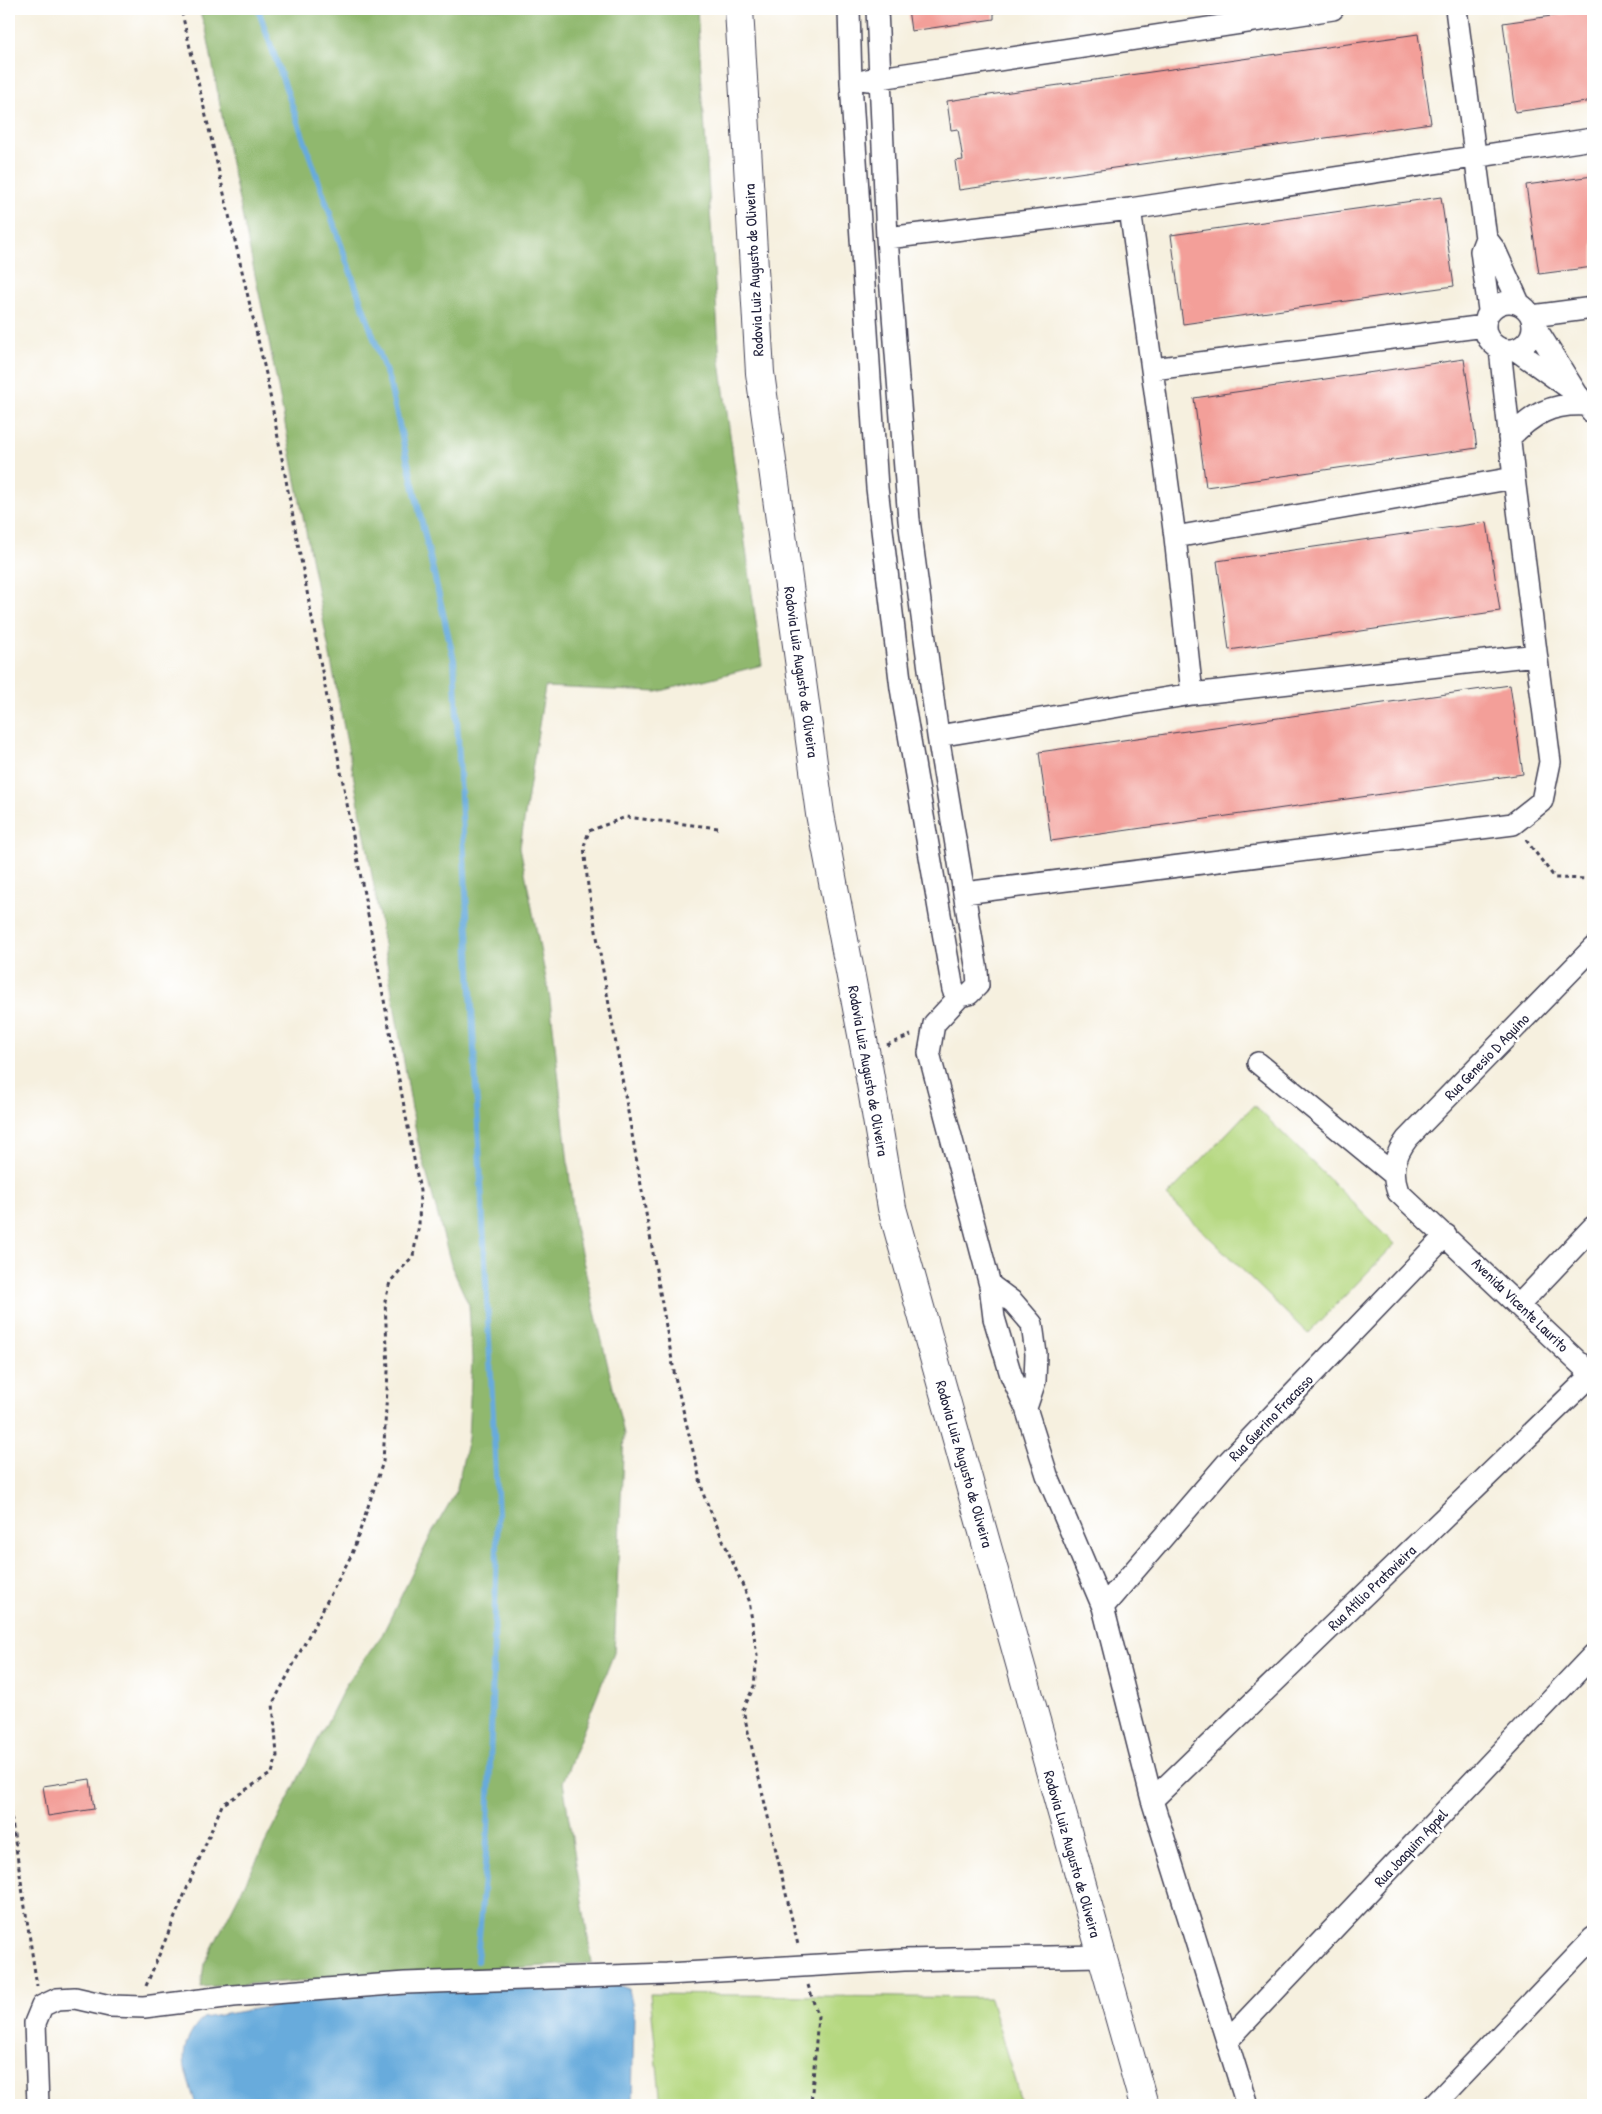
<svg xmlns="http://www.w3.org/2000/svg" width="1602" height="2114" font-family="'Patrick Hand',sans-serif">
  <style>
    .green { fill: #b5d880; stroke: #6c7d5e }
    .forest { fill: #90b86e; stroke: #596d54 }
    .water { fill: #67abdc; stroke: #44668c }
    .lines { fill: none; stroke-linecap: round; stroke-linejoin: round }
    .stream { stroke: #67abdc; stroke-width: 6 }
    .building { fill: #f39f99 }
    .street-casing { stroke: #424154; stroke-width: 24 }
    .highway-casing { stroke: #424154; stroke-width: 30 }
    .path { stroke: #424154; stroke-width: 3; stroke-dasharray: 4 4; stroke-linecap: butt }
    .street { stroke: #fff; stroke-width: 21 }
    .highway { stroke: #fff; stroke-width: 28 }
    .labels { text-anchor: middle; stroke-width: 5; stroke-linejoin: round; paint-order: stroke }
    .street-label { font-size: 15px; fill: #22223b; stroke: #fff }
  </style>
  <rect width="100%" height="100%" fill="#fff"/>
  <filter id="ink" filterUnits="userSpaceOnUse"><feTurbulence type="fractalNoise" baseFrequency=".02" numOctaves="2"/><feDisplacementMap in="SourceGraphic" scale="10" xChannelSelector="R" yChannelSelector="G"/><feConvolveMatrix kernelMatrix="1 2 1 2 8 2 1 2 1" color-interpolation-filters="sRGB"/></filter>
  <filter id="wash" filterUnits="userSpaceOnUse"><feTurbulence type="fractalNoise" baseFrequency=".0096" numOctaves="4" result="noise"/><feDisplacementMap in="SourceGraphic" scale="20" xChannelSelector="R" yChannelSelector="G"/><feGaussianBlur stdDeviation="1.12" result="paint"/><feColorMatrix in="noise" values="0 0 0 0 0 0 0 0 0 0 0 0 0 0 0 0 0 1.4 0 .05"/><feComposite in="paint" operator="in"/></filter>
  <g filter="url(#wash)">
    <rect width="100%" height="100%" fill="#f6f0df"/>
    <path class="green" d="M1254,1105L1395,1244L1308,1334L1167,1196Z
      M650,1994L990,1998L1022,2105H661Z"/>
    <path class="forest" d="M199,9H697L720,362L762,665L657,692L545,687L520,847L550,999L575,1227L624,1434L614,1653L563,1782L592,1963L201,1987L204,1964L347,1683L382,1635L432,1533L456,1492L468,1438L472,1359L469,1305L452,1268L417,1138L367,846L266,326L228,149L207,34Z"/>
    <path class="water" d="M598,1978L629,1989L634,2013L632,2105H196C184,2067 174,2050 203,2018L354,1992Z"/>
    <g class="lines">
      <path class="stream" d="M258,9L389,381L454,660L498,1513L488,1829L477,1961"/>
    </g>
    <g id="blocks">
      <path class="building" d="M908,9H994V19L911,31Z
        M1593,10V101L1515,112L1503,23Z
        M1418,34L1431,123L959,190L955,161L963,160L958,129L951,130L947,101Z
        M1593,176V267L1539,274L1526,185Z
        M1441,197L1454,286L1183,324L1171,235Z
        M1464,359L1477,448L1206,487L1194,398Z
        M1487,522L1500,611L1229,650L1217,561Z
        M1510,685L1523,774L1051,841L1039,752Z
        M90,1779L94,1809L48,1816L43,1786Z"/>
    </g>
  </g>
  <g filter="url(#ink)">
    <use href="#blocks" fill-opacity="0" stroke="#424154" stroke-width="1"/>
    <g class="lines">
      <defs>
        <path id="street" d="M849,9L851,82L877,488L901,688L953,990L960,996L969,994L978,985L977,971L938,736L909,520L887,238L877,9
          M1456,9L1486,238L1481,251L1489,310
          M867,80L1333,9
          M1130,209L1175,537L1192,694
          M887,238L1130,209L1593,139
          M1486,238L1495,250L1519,303
          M1485 326a24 24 0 1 1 48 0a24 24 0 1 1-48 0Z
          M1532,316L1593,308
          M1534,325L1577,394L1593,413
          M1516,350L1569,388
          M1153,369L1485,326
          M1509,438C1533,414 1551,403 1586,405
          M1175,537L1514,478
          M938,736L1192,694L1536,655
          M964,893L1513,824L1542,801L1550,762L1514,478L1500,349
          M1593,948L1407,1139C1394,1156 1391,1172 1398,1192L1593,1376
          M960,996L934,1024L929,1053L990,1285L994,1318L1011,1375L1026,1408L1047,1475L1103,1607L1152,1800L1247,2105
          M1258,1063L1393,1174
          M990,1285L1013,1302L1032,1324L1036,1354L1035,1381L1026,1408
          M1519,1305L1593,1227
          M1103,1607L1226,1464L1446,1235
          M1152,1800L1592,1375
          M1228,2040L1593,1655
          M38,2105L35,2023L42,2006L57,1999L75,1998L110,2006L144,2007L233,1996L405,1983L667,1974L904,1960L1101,1956
          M1434,2105L1593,1938"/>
        <path id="highway" d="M739,9L760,373L820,814L868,1066L892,1208L1144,2105"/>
      </defs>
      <use href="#street" class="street-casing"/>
      <use href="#highway" class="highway-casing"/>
      <path class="path" d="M718,828L626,817L589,831L584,846L588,886L675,1377L704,1496L749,1600L757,1656L754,1686L743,1710L798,1945
        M1526,840L1555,878L1593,879
        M887,1045L911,1035
        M9,1802L37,1986
        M808,1985L818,2016L811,2105
        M146,1986L222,1805L272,1773L277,1756L273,1703L352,1554L383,1462L388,1371L385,1301L390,1282L413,1256L419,1225L420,1191L266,374L181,9"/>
      <use href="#street" class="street"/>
      <use href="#highway" class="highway"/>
    </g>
  </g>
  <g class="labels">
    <g class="street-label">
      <text transform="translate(754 270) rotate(-93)" y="5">Rodovia Luiz Augusto de Oliveira</text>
      <text transform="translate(801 672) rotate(82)" y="5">Rodovia Luiz Augusto de Oliveira</text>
      <text transform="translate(1487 1057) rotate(-46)" y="5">Rua Genesio D Aquino</text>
      <text transform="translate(868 1071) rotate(80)" y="5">Rodovia Luiz Augusto de Oliveira</text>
      <text transform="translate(1520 1305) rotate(44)" y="5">Avenida Vicente Laurito</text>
      <text transform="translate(1271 1418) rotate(-46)" y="5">Rua Guerino Fracasso</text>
      <text transform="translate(964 1464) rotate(74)" y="5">Rodovia Luiz Augusto de Oliveira</text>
      <text transform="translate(1372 1588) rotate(-44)" y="5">Rua Atílio Pratavieira</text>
      <text transform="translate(1411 1848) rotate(-47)" y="5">Rua Joaquim Appel</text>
      <text transform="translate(1072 1854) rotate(74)" y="5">Rodovia Luiz Augusto de Oliveira</text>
    </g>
  </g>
  <rect width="1602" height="2114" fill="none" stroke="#fff" stroke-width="30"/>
</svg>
